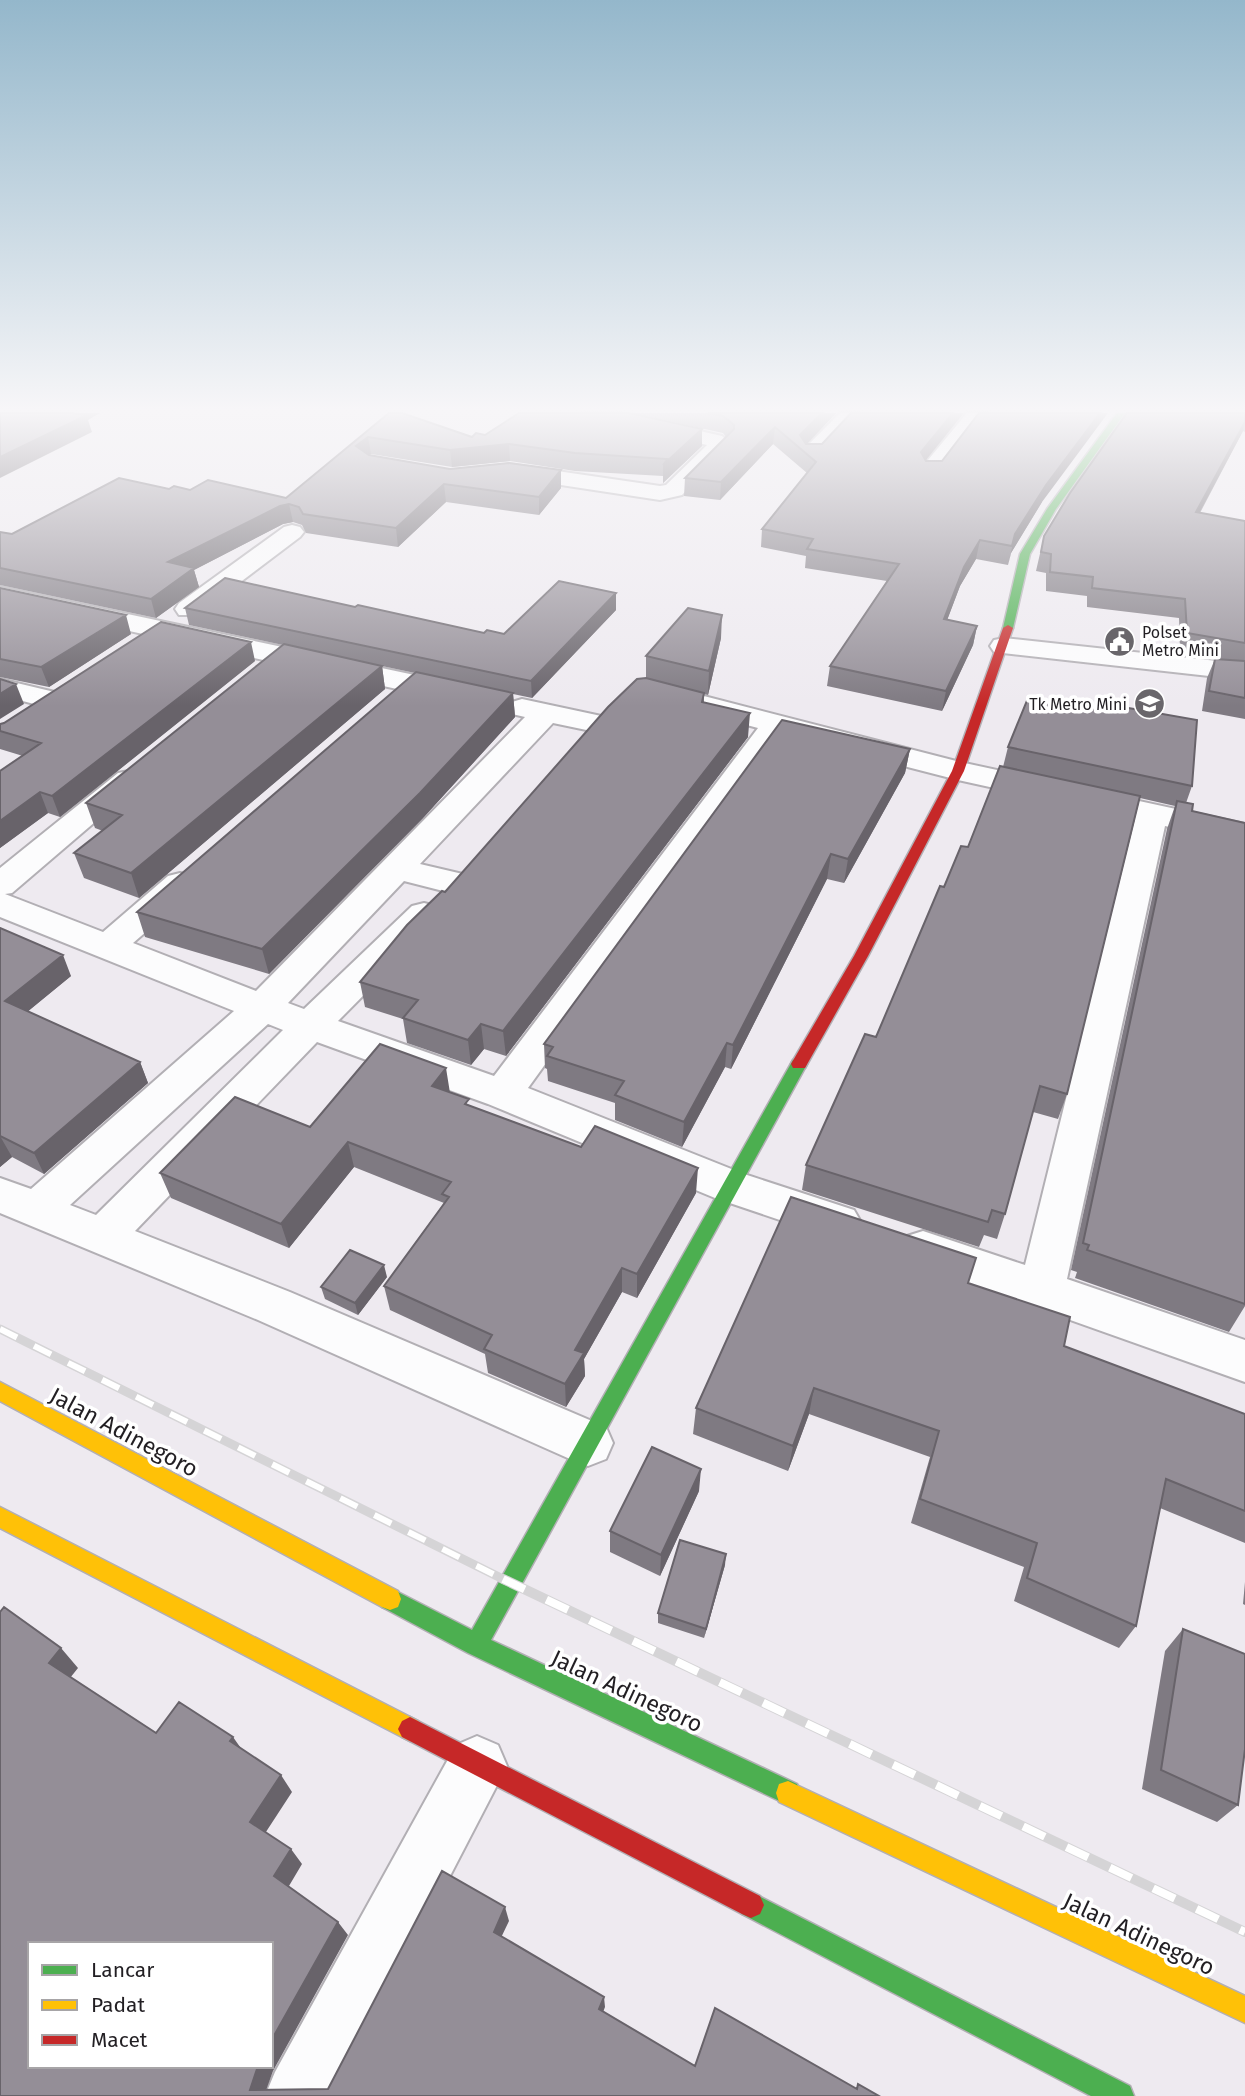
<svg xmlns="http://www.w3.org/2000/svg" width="1245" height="2096" font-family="'Fira Sans',sans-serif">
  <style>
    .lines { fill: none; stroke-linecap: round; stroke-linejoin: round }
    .street-casing { stroke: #b2afb4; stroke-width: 4 }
    .fast-casing { stroke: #b2afb4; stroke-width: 3 }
    .slow-casing { stroke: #b2afb4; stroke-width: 3 }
    .jam-casing { stroke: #b2afb4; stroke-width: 3 }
    .street { fill: #fcfcfd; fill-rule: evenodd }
    .fast { fill: #4caf50; fill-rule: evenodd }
    .slow { fill: #ffc107; fill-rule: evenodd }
    .jam { fill: #c62828; fill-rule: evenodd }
    .rail-far1-casing { stroke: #d5d4d6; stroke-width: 9 }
    .rail-casing { stroke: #d5d4d6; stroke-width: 10 }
    .rail-far1 { stroke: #fff; stroke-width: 6; stroke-dasharray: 19; stroke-linecap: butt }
    .rail { stroke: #fff; stroke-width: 8; stroke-dasharray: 24; stroke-linecap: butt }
    .wall { fill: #7f7a82 }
    .shaded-wall { fill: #68636a }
    .building { fill: #948e97; stroke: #68636a; stroke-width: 2 }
    .labels { text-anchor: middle; stroke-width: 7; stroke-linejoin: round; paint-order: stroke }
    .far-poi-label { font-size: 16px; fill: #221f23; stroke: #fff; text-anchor: start }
    .near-street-label { font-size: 23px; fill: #221f23; stroke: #fff }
  </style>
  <rect width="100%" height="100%" fill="#eeeaf0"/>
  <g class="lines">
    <defs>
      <path id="street" d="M582,413H620L722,436L731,444L682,495L660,500L501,476L498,471L501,466L509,464L660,486L666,485L707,445L585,417Z
        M840,413H861L820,459H804L801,454L804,449Z
        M967,413H988L939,476H923L920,471L923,466Z
        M292,525L300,527L304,532L300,537L197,615H179L175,609L179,603L284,527Z
        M0,587L457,684L467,687L471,693L467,699L457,702L0,603Z
        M1004,638L1245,664V680L994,652L990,646L994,640Z
        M0,679L63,694L67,700L63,706L53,709L0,695Z
        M700,695L960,762L1245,824V844L1165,826L1067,1279L1245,1340V1382L907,1262L901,1249L907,1236L923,1231L1025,1265L1135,819L958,780L783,735L528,1088L744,1174L854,1210L861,1222L854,1234L839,1240L715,1198L488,1104L317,1042L135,1231L290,1292L606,1427L613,1443L606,1459L588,1466L570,1459L258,1320L0,1213V1178L31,1189L234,1011L0,917V868L118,773L129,771L140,773L144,780L12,893L5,894L103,932L168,876L180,873L192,876L197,884L192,892L133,943L256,991L525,717L512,714L508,708L512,702L522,699L606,717L611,723L606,729L596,732L553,723L420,864L467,875L472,883L467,891L455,894L404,881L288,1003L304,1009L412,906L424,903L436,906L441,914L436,922L338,1021L494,1076L758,728L690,710L686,704L690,698ZM268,1024L283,1030L96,1215L70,1205Z
        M477,1736L498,1745L507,1766L336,2096H265L275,2072L456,1745Z"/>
      <path id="fast" d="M1117,413H1125L1056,509L1030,554L1013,628L1004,630L1003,628L1020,554L1047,509Z
        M799,1058L807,1064L491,1640L797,1784L800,1793L797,1802L788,1805L468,1653L382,1607L379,1599L382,1591L390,1588L472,1630L793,1060Z
        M751,1892L1130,2086L1134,2096H1091L742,1914L738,1905L742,1896Z"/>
      <path id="slow" d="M0,1382L398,1591L401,1599L398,1607L390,1610L382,1607L0,1401Z
        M0,1507L418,1721L422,1729L418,1737L410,1741L402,1737L0,1528Z
        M788,1781L1245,1996V2023L779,1802L776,1793L779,1784Z"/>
      <path id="jam" d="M1008,625L1013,628L964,771L868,956L805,1068H793L791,1064L854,956L952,771L1003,628Z
        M410,1717L760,1896L764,1905L760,1914L751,1918L742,1914L402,1737L398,1729L402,1721Z"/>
    </defs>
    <use href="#street" class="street-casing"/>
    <use href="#fast" class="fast-casing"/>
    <use href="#slow" class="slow-casing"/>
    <use href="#jam" class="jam-casing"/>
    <use href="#street" class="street"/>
    <use href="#fast" class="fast"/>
    <use href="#slow" class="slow"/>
    <use href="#jam" class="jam"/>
    <defs>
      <path id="rail-far1" d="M0,1329L507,1581"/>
      <path id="rail" d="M503,1579L1245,1932"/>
    </defs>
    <use href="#rail-far1" class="rail-far1-casing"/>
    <use href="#rail" class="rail-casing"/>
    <use href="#rail-far1" class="rail-far1"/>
    <use href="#rail" class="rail"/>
  </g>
  <path class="wall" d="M389,413L472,437L485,435L702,429V446L663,483V476L575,471L510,461L452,467L371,454L369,455L561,488L539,515L446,502L398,547L306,533L302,525L293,522L283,524L194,570L199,587L156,618L0,585V532L12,534L169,489L190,490L286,498Z
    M632,413H836L807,444L925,460L1042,502L1011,553L1008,565L976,559L960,586L947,620L977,626L973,645L942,711L827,686L830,666L887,581L805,568L806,556L761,547L762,529L807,473L773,444L720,500L684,496L685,478L726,437L723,433Z
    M1245,413V432L1243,431L1200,513L1245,521V719L1202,711L1207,678L1215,659H1219L1180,652L1179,618L1087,607V596L1046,591V573L1036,571L1044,536Z
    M0,588L131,634L49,687L0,677Z
    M616,593V610L532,698L513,694L515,717L423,818L269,974L145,937L137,912L415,673L382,666L385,689L139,898L84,878L74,853L103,831L95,828L86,803L283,645L189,625L185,608L355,607L484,633L504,634Z
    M721,638L708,695L704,694V702L748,737L506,1056L484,1049L471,1065L407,1043L403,1019L365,1007L360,982L646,678V656Z
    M255,661L60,817L48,813L0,848V771L23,756L0,749V724Z
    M1111,705L1192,786L1186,803L1192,811L1245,823V1306L1229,1332L1075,1278L1077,1272L1071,1270L1167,829L1175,806L1140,798L1067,1094L1058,1119L1033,1112L1005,1214L997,1239L984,1235L979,1247L802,1190L806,1165L876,1037L944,887L968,847L1003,767L1008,747L1109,712Z
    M910,749L905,773L844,883L827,879L731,1069L725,1067L682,1147L615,1120V1103L548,1081L547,1069L545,1068L544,1044Z
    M0,928L71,976L28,1011L140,1062L148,1083L44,1174L12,1157L0,1167Z
    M450,1092L470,1106L696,1193L637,1298L622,1292L584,1359L585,1376L566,1407L488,1373L485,1354L390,1310L384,1286L444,1203L354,1167L289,1248L171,1198L160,1173L310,1127Z
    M387,1277L358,1315L325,1299L321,1287Z
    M968,1283L1064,1346L1245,1414V1543L1160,1508L1136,1626L1119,1648L1014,1601L1024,1567L911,1523L930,1457L809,1414L788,1471L693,1434L696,1408Z
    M699,1491L660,1576L610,1552V1531Z
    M725,1565L704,1638L658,1623V1613Z
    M1245,1582V1605L1243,1604Z
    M1183,1629L1238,1805L1217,1822L1142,1789L1165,1651Z"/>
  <path class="shaded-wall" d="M68,413H100L88,420L92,432L0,478V457Z
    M822,413H836L801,450L800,435Z
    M953,413H964L918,470L921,452Z
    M1100,413H1108L1042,502L1011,553L1008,565L1015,534L1046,485Z
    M1245,422L1243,431L1190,530L1196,512Z
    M775,427L773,444L720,500L721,482Z
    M702,429V446L663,483V465Z
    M368,437L371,454L359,464L356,446Z
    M509,444L510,461L452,467L450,450Z
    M561,470V488L539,515V497Z
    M444,484L446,502L398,547L396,528Z
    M289,504L293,522L283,524L194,570L199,587L156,618L151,599L168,562L280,506Z
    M980,540L976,559L960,586L940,639L944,619L964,567Z
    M616,593V610L532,698L531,681Z
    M126,615L131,634L49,687L41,667Z
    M722,615L721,638L708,695L709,671Z
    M977,626L973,645L942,711L946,691Z
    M251,642L255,661L60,817L52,796Z
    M382,666L385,689L139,898L131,873Z
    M16,684L24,704L0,719V694Z
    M513,693L515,717L423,818L269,974L262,949Z
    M750,713L748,737L506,1056L503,1031Z
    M910,749L905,773L844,883L848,859Z
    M40,792L48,813L0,848V821Z
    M831,854L827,879L731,1069L733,1045Z
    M63,955L71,976L15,1022L5,1001Z
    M481,1024L484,1049L471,1065L468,1040Z
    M727,1043L725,1067L682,1147L684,1122Z
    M140,1062L148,1083L44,1174L34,1153Z
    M446,1068L450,1093L432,1086Z
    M0,1136L12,1157L0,1167Z
    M348,1142L354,1167L289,1248L281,1224Z
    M698,1168L696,1193L637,1298V1274Z
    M384,1265L387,1277L358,1315L355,1303Z
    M622,1268V1292L584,1359L585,1376L566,1407L565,1384L575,1350Z
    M814,1388L809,1414L788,1471L793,1446Z
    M701,1469L699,1491L660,1576L661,1555Z
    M726,1554L725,1565L704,1638L706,1629Z
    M61,1648L78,1668L66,1683L49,1663Z
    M233,1737L245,1754L230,1741Z
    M281,1775L292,1792L262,1838L250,1822Z
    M291,1849L302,1864L286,1891L274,1876Z
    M505,1907L509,1921L498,1944L494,1932Z
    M338,1922L348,1935L273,2071L264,2096L250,2090L258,2066H271V2041Z
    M604,1997L605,2007L600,2020L599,2009Z"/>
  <path class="building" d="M0,413H71L87,415L0,457Z
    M389,413H402L472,437L476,433L485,435L519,413H629L702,429L663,465L668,459L575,453L509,444L450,450L368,437L356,446L369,455L450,469L509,463L561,470L539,497L444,484L396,528L303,514L299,507L289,504L280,506L168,562L194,568L151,599L0,568V532L12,534L119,478L169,489L174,486L190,490L208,480L286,498Z
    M708,413H822L800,435L806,444H822L851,413H953L921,452L926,461H942L979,413H1100L1046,485L1015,534L1012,546L980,540L964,567L944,619L977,626L946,691L830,666L899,564L807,549L813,539L762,529L816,462L775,427L721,482L685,478L734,429V425L723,416Z
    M1127,413H1245V422L1196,512L1245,521V643L1187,633L1185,599L1092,588L1093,577L1050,572L1051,554L1041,552L1044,536L1070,493Z
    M225,578L355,607L358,605L484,633L487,630L504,634L559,581L616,593L531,681L185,608Z
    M0,588L126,615L41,667L0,659Z
    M688,608L722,615L709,671L646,656Z
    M161,622L251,642L52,796L40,792L0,821V771L41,743L0,731V724L4,723Z
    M284,644L382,666L131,873L74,853L122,815L86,803Z
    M1215,659L1245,661V698L1209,691Z
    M416,672L513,693L420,793L262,949L137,912Z
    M646,678L704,693L702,702L750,713L503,1031L481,1024L468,1040L403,1018L418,1000L360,982L407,925L442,891L445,892L608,707L637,679Z
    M0,679L16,684L0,694Z
    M1028,698L1110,712L1111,705L1197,720L1192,786L1008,747Z
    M782,720L910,749L848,859L831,854L733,1045L727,1043L684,1122L615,1095L624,1081L547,1056L553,1047L544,1044Z
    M1000,766L1140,796L1067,1094L1040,1086L1005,1214L992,1210L988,1222L806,1165L865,1034L876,1037L940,886L944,887L961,846L968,847Z
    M1177,801L1193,804L1192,811L1245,823V1304L1087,1250L1089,1245L1083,1243Z
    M0,928L63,955L5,1001L140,1062L34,1153L0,1136Z
    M380,1044L446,1068L432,1086L469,1099L465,1104L581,1147L595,1126L698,1168L637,1274L622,1268L575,1350L584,1353L565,1384L484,1349L492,1335L384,1286L449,1197L442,1194L451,1182L348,1142L281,1224L160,1173L235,1097L310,1127Z
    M791,1197L976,1258L968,1283L1070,1317L1064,1346L1245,1414V1511L1166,1479L1136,1626L1027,1578L1037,1543L920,1499L939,1431L814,1388L793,1446L696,1408Z
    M350,1250L384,1265L355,1303L321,1287Z
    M652,1447L701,1469L661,1555L610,1531Z
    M680,1540L726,1554L706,1629L658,1613Z
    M4,1607L61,1648L49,1663L156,1733L179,1702L233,1737L230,1741L281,1775L250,1822L291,1849L274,1876L338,1922L271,2041V1944H30V2066H258L250,2090L328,2089L442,1871L505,1907L494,1932L604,1997L599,2009L695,2066L715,2008L857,2089L858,2084L879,2096H0V1612Z
    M1183,1629L1245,1654V1749L1238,1805L1161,1770Z"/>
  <linearGradient id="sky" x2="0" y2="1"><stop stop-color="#94b7cb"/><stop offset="0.58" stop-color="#f7f6f8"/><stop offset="1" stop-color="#f7f6f8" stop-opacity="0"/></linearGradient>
  <rect width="1245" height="706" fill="url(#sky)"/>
  <defs>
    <symbol id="civic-disc" viewBox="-11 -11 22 22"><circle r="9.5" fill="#69666b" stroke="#fff"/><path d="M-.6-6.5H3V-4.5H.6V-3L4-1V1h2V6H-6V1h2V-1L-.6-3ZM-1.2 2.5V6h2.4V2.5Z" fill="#fff"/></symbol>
    <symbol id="school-disc" viewBox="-11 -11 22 22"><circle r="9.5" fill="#69666b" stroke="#fff"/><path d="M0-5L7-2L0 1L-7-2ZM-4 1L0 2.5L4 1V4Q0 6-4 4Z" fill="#fff"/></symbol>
  </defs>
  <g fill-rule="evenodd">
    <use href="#civic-disc" x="1102" y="624" width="35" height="35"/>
    <use href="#school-disc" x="1132" y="686" width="35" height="35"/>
  </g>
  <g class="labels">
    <g class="far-poi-label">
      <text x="1142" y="638">Polset<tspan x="1142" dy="18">Metro Mini</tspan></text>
      <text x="1127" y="710" text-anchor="end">Tk Metro Mini</text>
    </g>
    <g class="near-street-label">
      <text transform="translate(124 1432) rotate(28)" y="8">Jalan Adinegoro</text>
      <text transform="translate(627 1691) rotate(25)" y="8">Jalan Adinegoro</text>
      <text transform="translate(1139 1934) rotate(25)" y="8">Jalan Adinegoro</text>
    </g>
  </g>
  <rect x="28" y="1942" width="245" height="126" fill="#ffffff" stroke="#a7a5a7" stroke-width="2"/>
  <rect x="42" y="1965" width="35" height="10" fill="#4caf50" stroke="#a7a5a7" stroke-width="2"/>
  <text x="91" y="1977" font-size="21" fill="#221f23">Lancar</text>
  <rect x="42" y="2000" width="35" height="10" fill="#ffc107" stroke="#a7a5a7" stroke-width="2"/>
  <text x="91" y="2012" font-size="21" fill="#221f23">Padat</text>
  <rect x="42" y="2035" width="35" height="10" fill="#c62828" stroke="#a7a5a7" stroke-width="2"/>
  <text x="91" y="2047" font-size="21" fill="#221f23">Macet</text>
</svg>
